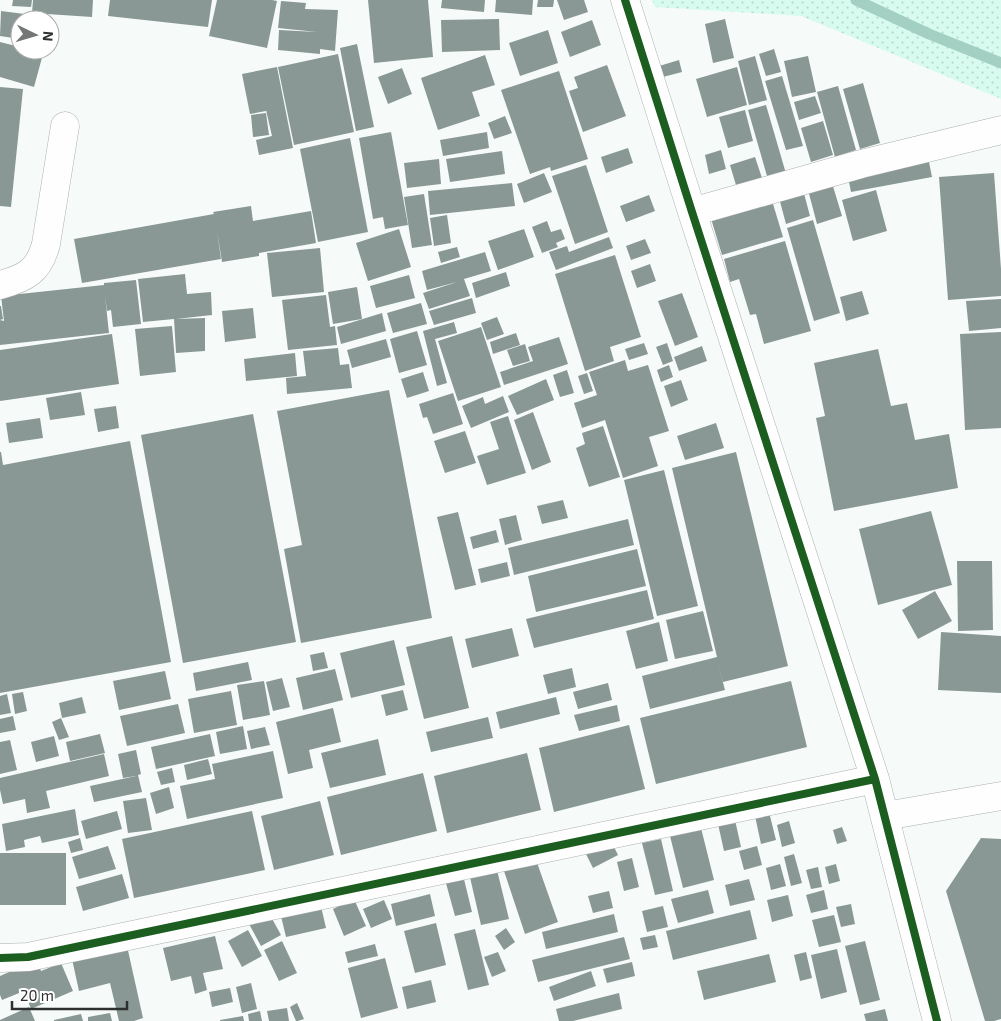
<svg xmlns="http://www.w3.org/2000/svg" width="1001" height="1021" font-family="'Exo 2',sans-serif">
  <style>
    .grass { fill: url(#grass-dots) }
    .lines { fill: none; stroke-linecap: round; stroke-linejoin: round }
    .stream { stroke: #a3d0c2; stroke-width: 11 }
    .building { fill: #899894 }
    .minor-casing { stroke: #acafae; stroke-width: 29 }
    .minor { stroke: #fefefe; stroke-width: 28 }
    .cycleway-casing { stroke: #fff; stroke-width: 11 }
    .cycleway { stroke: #1b5e20; stroke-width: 8 }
  </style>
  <defs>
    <pattern id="grass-dots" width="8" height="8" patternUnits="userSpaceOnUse" patternTransform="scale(1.25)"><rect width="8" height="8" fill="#d8fbf0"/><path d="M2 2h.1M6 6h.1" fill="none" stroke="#bad7ce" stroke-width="1.8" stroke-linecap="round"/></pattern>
  </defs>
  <rect width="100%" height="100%" fill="#f6fbf9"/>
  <path class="grass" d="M652,0H1001V99L801,16L655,7Z"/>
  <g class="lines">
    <path class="stream" d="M856,0L929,34L1001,63"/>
  </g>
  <path class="building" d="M13,0H32L31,7L12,6Z
    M33,0H93L92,17L32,13Z
    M110,0H212L208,27L108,16Z
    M217,0H272L277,1L267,48L209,36Z
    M368,0H428L433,57L374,63Z
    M442,0H485L484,12L441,8Z
    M496,0H533L532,15L495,12Z
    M538,0H554L553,7H537Z
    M557,0H584L588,12L564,20Z
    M281,1L306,3L305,9L338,10L335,51L320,49V54L278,50L279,30L317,32L278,28Z
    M1,11L48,17V20H20V39L0,36Z
    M499,19L500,50L442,52L441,20Z
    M725,19L734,58L713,63L705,24Z
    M592,20L601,45L570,57L561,32Z
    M548,30L558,63L520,76L509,43Z
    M0,42L20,47V50H30L43,54L34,87L0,77Z
    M357,44L374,127L356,131L340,48Z
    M774,49L781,72L766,76L759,54Z
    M338,54L354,132L294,145L278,67Z
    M485,55L495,85L472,92L480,116L438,130L421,78Z
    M755,56L767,100L749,105L738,61Z
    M808,56L816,92L792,97L784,61Z
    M679,60L682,72L659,78L656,67Z
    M607,65L626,116L583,132L569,91L578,88L574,77Z
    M277,67L293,148L259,155L256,140L272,136L266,110V111L250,114L242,74Z
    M737,67L747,105L707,117L696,79Z
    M402,68L412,94L388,104L378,77Z
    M559,71L588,159L551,171L550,167L530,174L501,90Z
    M782,76L803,146L786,150L765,81Z
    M863,83L880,143L860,149L843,89Z
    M838,86L856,150L835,157L817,92Z
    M0,87L23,89L11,207L0,206Z
    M815,96L821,113L799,120L794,102Z
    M766,105L787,177L769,183L748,110Z
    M745,110L753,141L728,148L719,117Z
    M266,113L269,135L253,137L251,115Z
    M505,116L512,133L494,139L488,123Z
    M823,121L833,155L811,162L801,128Z
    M391,132L408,225L385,229L383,217L373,219L359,138Z
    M487,132L489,148L443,156L440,140Z
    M350,138L368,232L318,242L300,149Z
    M628,148L633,163L606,173L601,157Z
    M721,150L726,169L709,174L705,155Z
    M502,151L505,174L450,182L446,159Z
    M755,157L764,184L738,192L730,165Z
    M928,157L932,177L851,192L847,172Z
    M439,159L441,184L407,188L404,163Z
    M586,165L608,232L575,244L552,176Z
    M544,173L552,192L524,203L517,184Z
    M994,173L1001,269V296L948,300L939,177Z
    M512,183L515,206L430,215L428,191Z
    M832,183L842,216L817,224L808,190Z
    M802,186L810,216L786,224L778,194Z
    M876,190L887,231L853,241L842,200Z
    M424,194L432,245L412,248L404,197Z
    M770,194L783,237L722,255L709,212Z
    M649,195L655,211L626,222L620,206Z
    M251,206L253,221L311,211L316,243L259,253V256L222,262L217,231L221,259L82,283L74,239L214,214L213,212Z
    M447,215L451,243L434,246L430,218Z
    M813,220L840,313L814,321L787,228Z
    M547,221L551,232L561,229L565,239L556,243L558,247L542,253L532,227Z
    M399,229L411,267L368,281L356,243Z
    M524,229L534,257L498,270L488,241Z
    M609,237L613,248L556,270L549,252L567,246L569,252Z
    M645,239L651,253L631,260L626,246Z
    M785,241L811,331L764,344L756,314L750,315L739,279L730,282L724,259Z
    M457,247L460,257L441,263L438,252Z
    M320,248L324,292L272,297L267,253Z
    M485,252L491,271L464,279L470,296L429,309L423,293L457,282L427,290L422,271Z
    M615,255L641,337L610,347L614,361L585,371L555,274Z
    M650,264L656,281L637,288L631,271Z
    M506,272L510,286L476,298L472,283Z
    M185,274L187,294L211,292L212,315L176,319L205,318V351L176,353L174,319L143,322L138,279Z
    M409,275L415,298L376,308L370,286Z
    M136,280L141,324L113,327L111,310L107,311L105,296L109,333L0,345V320L4,321L1,296L104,285V283Z
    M357,287L362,319L333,324L328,292Z
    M862,291L869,314L846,321L840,297Z
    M682,293L698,337L675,346L658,301Z
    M326,295L330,327L335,326L337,345L288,350L282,300Z
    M472,298L476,313L434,325L429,311Z
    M1001,299V328L969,331L966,301Z
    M421,303L427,324L393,333L387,313Z
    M0,306H1L3,319L0,320Z
    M253,308L256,338L225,342L222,311Z
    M382,313L386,331L341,344L337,327Z
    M497,317L504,334L487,340L481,323Z
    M454,322L457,333L435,339L447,383L437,386L423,331Z
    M172,326L176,372L140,376L135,329Z
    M481,327L501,387L458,401L438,341Z
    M417,331L427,365L399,373L390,339Z
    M1001,332V428L965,430L960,334Z
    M516,333L520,345L493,354L490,342Z
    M112,334L119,384L0,401V350Z
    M559,337L568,364L504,385L500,372L533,361L528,347Z
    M386,339L391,357L352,368L347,350Z
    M644,343L648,354L629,360L625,349Z
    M667,343L673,361L663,365L656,347Z
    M525,344L530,361L513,366L507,350Z
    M702,346L707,361L679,371L674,357Z
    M338,348L340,365L349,364L352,388L287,394L286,378L306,376L303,351Z
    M878,349L891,406L907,403L915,440L949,434L958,488L834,511L816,418L825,416L814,363Z
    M295,353L297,376L246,381L244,359Z
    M625,360L628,371L648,365L669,431L649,437L658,466L623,478L605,420L582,428L574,403L597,395L589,372Z
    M669,365L673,377L661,382L657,370Z
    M567,370L574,393L560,397L553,375Z
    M423,372L429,391L407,398L401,379Z
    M587,373L593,391L584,394L578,376Z
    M546,379L554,400L517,415L508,396Z
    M681,380L688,400L671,407L664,386Z
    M389,390L432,618L301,643L284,549L302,545L277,411Z
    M81,392L85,415L50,420L46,398Z
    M453,393L463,424L433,434L427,417L423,418L419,404Z
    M503,396L509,412L471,428L462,406L483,397L485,404Z
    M116,406L119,428L98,432L94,409Z
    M533,412L551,462L532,470L514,420Z
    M253,414L296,642L183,663L141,435Z
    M508,416L526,473L487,485L477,456L499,449L490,422Z
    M40,418L43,438L9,443L6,423Z
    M716,423L724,448L685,460L677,436Z
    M603,426L620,477L589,487L576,448L585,444L582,433Z
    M465,431L476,463L445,473L434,441Z
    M130,441L171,662L0,693V452H1L3,465Z
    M736,452L788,666L723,682L718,664L725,690L650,709L642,676L717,657L672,468Z
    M664,470L698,606L657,616L624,480Z
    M563,500L568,518L542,524L537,506Z
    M931,511L952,585L878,605L859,529Z
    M458,512L476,585L455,590L437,517Z
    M516,515L522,540L505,545L499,519Z
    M628,519L634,545L514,575L508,548Z
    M496,530L499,542L473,549L470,537Z
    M637,549L646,586L536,612L528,576Z
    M957,561H992L993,630L958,631Z
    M507,562L510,576L481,583L478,569Z
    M647,590L654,619L534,648L526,619Z
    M935,591L952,621L918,639L902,610Z
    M703,611L713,651L675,659L666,620Z
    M659,622L668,661L636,669L626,631Z
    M512,628L519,656L472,668L465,639Z
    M941,632L1001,636V693L938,690Z
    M452,636L469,708L424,719L406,647Z
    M394,640L405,685L351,698L340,653Z
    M324,652L328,668L313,671L310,655Z
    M248,662L252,680L196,691L193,673Z
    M572,668L576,687L548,694L543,675Z
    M335,669L343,700L303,710L296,678Z
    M165,671L171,699L119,710L113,681Z
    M282,678L290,707L273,711L266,682Z
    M264,681L270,715L243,720L237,685Z
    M791,681L807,747L656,784L640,718Z
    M608,683L612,700L578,709L573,692Z
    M403,690L408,710L386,716L381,695Z
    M231,691L237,725L194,733L188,699Z
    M23,692L27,711L15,714L12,694Z
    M7,694L11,713L0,715V696Z
    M82,697L86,713L62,718L59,703Z
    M556,697L560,714L500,729L496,712Z
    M178,704L185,733L127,746L120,716Z
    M617,705L620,721L579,731L574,715Z
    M333,708L341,742L309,750L313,768L288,774L276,722Z
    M13,716L16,730L0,733V719Z
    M488,717L493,738L431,752L426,732Z
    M61,718L69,737L59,740L52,722Z
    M629,725L645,789L554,812L539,748Z
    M243,726L247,749L220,754L216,732Z
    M265,727L270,745L251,749L247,731Z
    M100,734L105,753L70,761L66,742Z
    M210,734L215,756L156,769L151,747Z
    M54,736L59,756L36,762L31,742Z
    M378,739L386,775L330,788L321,753Z
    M10,740L17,770L0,774V742Z
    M136,750L141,774L138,775L142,792L94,802L90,786L136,776L123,778L118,754Z
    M273,751L283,798L187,819L180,786L215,779L212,764Z
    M527,753L541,810L447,833L434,776Z
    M104,754L109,776L46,791L50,808L27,813L25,799L3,804L0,790V778Z
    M208,759L212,774L187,780L184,765Z
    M172,768L175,782L161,785L157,772Z
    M423,773L437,831L341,855L327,797Z
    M169,787L174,808L156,814L150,793Z
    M146,798L152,830L128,833L123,801Z
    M320,801L334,855L274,870L261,816Z
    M75,809L79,835L42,843L40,836L24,840L25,847L6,851L2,824Z
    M117,811L122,829L86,839L81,821Z
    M252,811L265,870L134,898L122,839Z
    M769,812L776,840L761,844L755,816Z
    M735,820L741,847L724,851L718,824Z
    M789,821L795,843L782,847L777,825Z
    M842,827L847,841L837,844L833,830Z
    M701,828L714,880L683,888L670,836Z
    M80,838L83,850L71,853L68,842Z
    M981,838L1001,839V1019L994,1021H985L946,891Z
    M610,839L618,855L593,868L585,852Z
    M661,839L673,891L655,895L642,843Z
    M108,846L116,869L79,879L72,857Z
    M757,846L762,865L744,870L739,851Z
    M0,853H66V905H0Z
    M794,854L802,883L791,886L784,857Z
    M535,857L558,922L525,934L503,868Z
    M632,858L639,887L624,891L617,862Z
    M780,864L786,886L771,890L766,868Z
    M836,864L840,881L829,884L825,867Z
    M496,866L509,919L481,925L469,873Z
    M818,867L822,887L811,889L806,870Z
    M462,871L472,912L455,916L444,876Z
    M122,874L129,898L83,911L76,887Z
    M749,879L755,900L730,906L725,885Z
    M708,890L714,913L678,923L671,899Z
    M824,890L828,909L811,913L806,895Z
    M609,891L613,908L593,913L588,896Z
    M430,894L435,916L396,926L391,904Z
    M788,895L793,916L772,922L767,900Z
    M354,899L366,926L344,936L333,909Z
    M384,900L392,919L371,928L363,909Z
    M320,902L326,928L286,937L280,912Z
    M851,904L855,924L841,927L836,907Z
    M663,906L668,927L647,932L642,911Z
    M750,910L757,939L673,960L666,931Z
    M269,913L281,935L261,946L249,924Z
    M614,914L618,932L546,949L542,932Z
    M834,915L841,942L819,947L812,920Z
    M436,923L446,965L415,973L404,931Z
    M506,928L515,942L504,950L495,936Z
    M475,929L489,985L468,990L454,934Z
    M248,930L262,956L242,967L228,941Z
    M655,935L658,947L643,950L640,938Z
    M215,936L223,969L203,973L207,990L195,994L191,976L171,981L163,948Z
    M624,937L630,959L538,982L532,960Z
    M282,941L297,973L279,981L264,950Z
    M865,941L880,1000L860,1005L845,946Z
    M375,944L378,956L348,963L345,952Z
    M127,946L143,1018L134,1021H119L110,983L79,991L72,959Z
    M837,949L847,992L821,999L811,955Z
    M498,952L506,971L492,977L484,957Z
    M806,952L812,978L800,981L794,955Z
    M769,954L776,982L704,1000L697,971Z
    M385,958L398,1008L361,1018L348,968Z
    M37,960L41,971L61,963L73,991L31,1009L24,991L2,1000L0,995V976Z
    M632,962L635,976L607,983L603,969Z
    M591,971L596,986L554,1001L549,987Z
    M431,980L436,1002L407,1009L402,987Z
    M251,983L257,1009L242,1013L236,987Z
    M230,988L233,1002L212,1007L209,992Z
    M619,993L622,1009L573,1021H559L556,1009Z
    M297,1003L304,1019L298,1021H296L290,1007Z
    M29,1007L35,1021H0V1020Z
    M287,1008L289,1021H269L267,1011Z
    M885,1009L888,1021H866L864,1014Z
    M260,1011L262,1021H249L248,1014Z
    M110,1013L112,1021H88V1017Z
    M81,1014L83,1021H54V1020Z
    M243,1016L244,1021H220V1020Z"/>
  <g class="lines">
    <defs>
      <path id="minor" d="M625,0L692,212L875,779L937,1021
        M692,212L861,164L1001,130
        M0,285C26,278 39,271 46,244L65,126
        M885,816L1001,796
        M0,958L28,957L875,779"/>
    </defs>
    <use href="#minor" class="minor-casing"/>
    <use href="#minor" class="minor"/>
    <defs>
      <path id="cycleway" d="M625,0L692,212L875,779L937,1021
        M0,958L28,957L875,779"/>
    </defs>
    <use href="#cycleway" class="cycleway-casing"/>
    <use href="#cycleway" class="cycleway"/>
  </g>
  <g transform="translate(35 35) rotate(95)"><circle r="24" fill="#ffffff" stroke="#abacac"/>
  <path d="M0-4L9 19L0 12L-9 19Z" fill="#737776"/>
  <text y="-8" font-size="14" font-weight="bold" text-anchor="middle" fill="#2d302f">N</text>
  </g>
  <path d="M12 1001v8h115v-8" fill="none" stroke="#2d302f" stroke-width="2.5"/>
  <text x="20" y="1001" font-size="15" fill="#2d302f" stroke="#ffffff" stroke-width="4" paint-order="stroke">20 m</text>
</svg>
